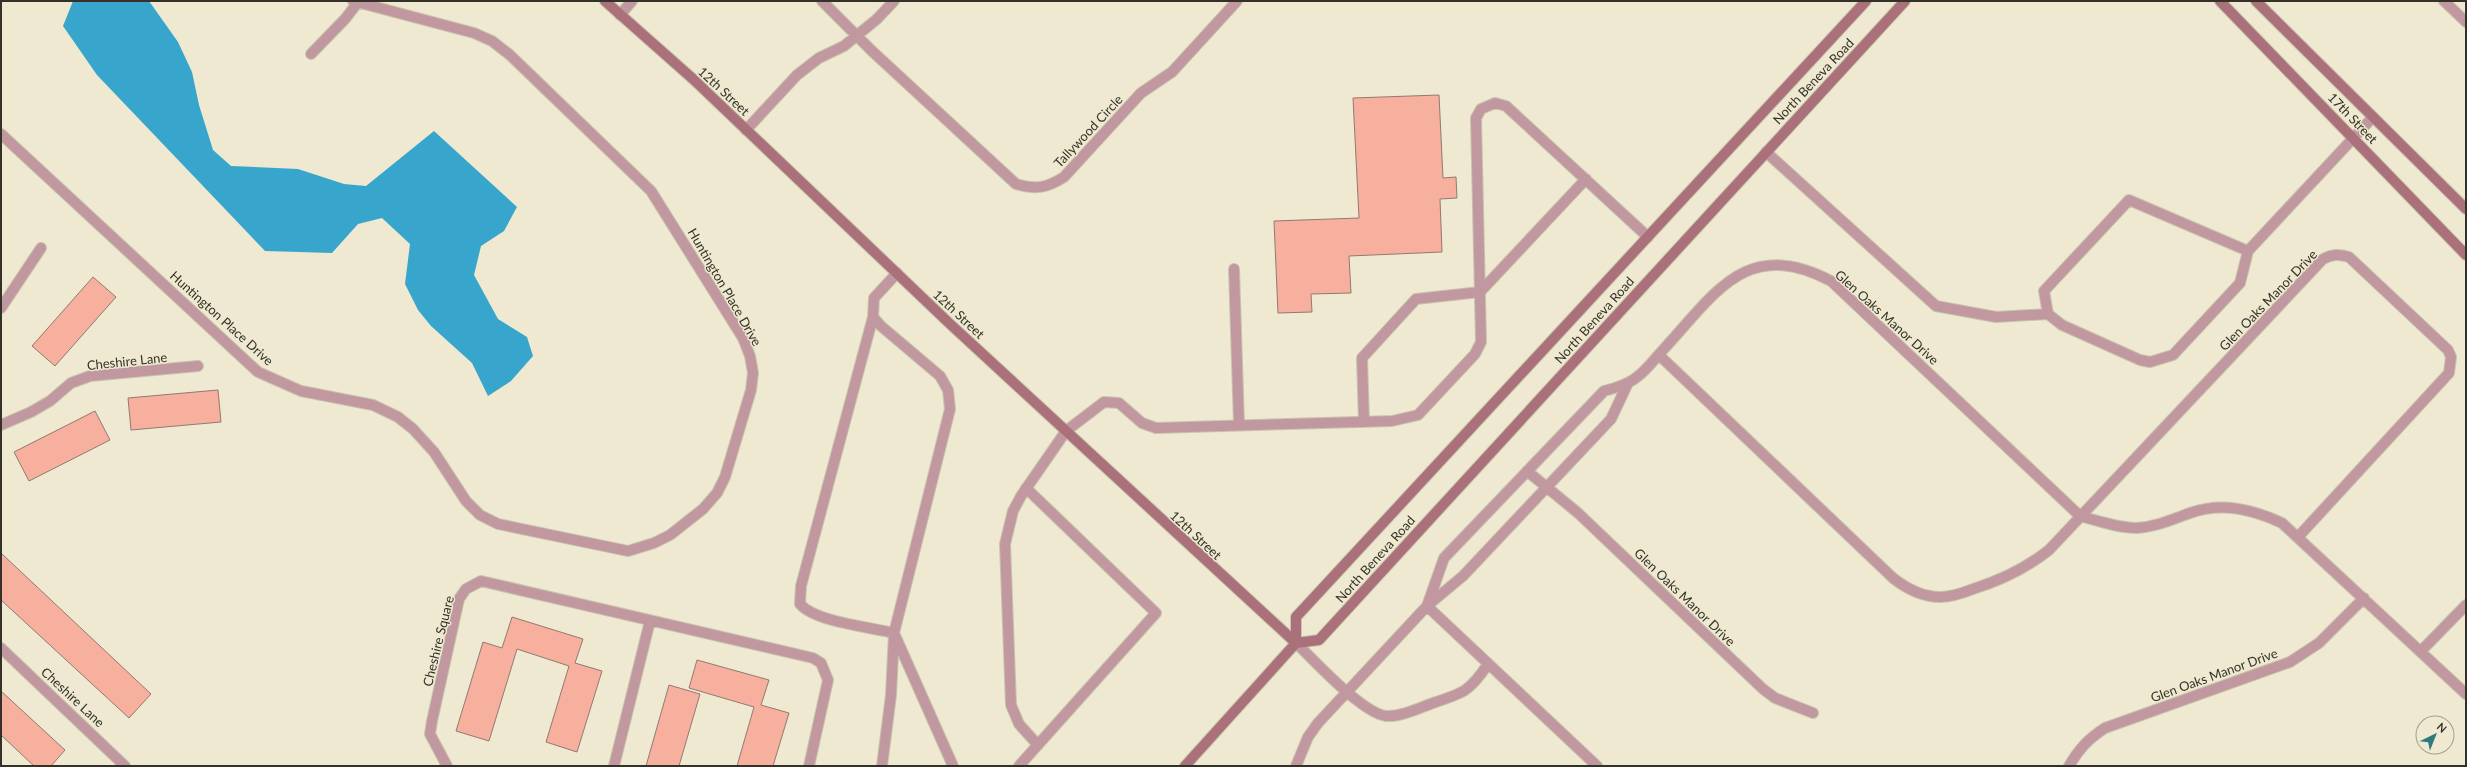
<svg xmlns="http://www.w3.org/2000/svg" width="2467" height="767" font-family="Lato,sans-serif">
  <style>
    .water { fill: #38a6cc }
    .building { fill: #f7af9e; stroke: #927973 }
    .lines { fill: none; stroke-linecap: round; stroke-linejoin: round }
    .lane-casing { stroke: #c9c4ae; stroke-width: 12 }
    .street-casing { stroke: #c9c4ae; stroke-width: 12 }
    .secondary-casing { stroke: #c9c4ae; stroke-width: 12 }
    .lane { stroke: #c1989f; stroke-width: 10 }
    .street { stroke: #c1989f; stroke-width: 10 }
    .secondary { stroke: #ab717b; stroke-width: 10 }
    .labels { text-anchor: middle; stroke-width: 3; stroke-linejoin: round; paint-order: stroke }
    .street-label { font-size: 13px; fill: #343228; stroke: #eee9d0 }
  </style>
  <rect width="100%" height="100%" fill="#eee9d0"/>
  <path class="water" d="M73,1H149L178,42L192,72L199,105L213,150L231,166L298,169L344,184L366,186L434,131L517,207L504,231L481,246L474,275L498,319L527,337L533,356L511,381L488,396L472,363L431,326L418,310L405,284L410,244L382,218L358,224L332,253L265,251L97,75L63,26Z"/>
  <path class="building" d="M1439,95L1443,178L1456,177L1457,198L1440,199L1442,252L1349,256L1351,293L1311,294L1312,312L1278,313L1274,221L1359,218L1353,98Z
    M93,277L116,297L55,366L32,346Z
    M218,390L221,422L131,430L128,398Z
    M95,411L110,440L29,481L14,452Z
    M1,553L151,694L129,718L1,600Z
    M512,617L583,639L575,663L602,671L577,752L546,742L569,666L517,649L489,741L456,731L483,642L502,648Z
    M697,660L769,680L761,705L789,713L773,766H737L754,707L689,688Z
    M669,685L700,694L679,766H646Z
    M1,691L65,750L51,766H34L1,735Z"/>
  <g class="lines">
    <defs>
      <path id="lane" d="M1766,152L1936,306L1996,317L2048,314
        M2248,251L2129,200L2044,291L2048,314L2062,325L2140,360L2150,362L2173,355L2240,283L2248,251L2373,117
        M1234,269L1239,425
        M873,317L881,326L940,376L948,390L950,409L894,633L953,766
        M1364,422L1362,358L1416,299L1480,292L1586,179
        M1038,745L1019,724L1011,705L1005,544L1013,511L1021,496L1066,431L1104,402L1119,403L1142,423L1156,428L1392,421L1418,415L1475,354L1481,342L1476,118L1481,109L1495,103L1506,106L1648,237
        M882,766L891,695L894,633C870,627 815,622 800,604L801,586L873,317L874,298L897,273
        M1019,766L1156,613L1026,488"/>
      <path id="street" d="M822,1L872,51L1016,184C1035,190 1047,188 1064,177L1141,93L1172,72L1237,1
        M2444,1L2466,22
        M620,15L632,1
        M311,54L345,19L359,1
        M746,130L797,75L819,58L844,46L877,19L894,1
        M1,134L258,372L301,391L373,405L398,417L413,429L434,452L466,501L480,515L498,524L628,551L654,543L670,535L703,509L717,493L725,477L751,390L753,373L750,356L743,338L651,191L510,55L492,41L474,33L353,1
        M1,308L41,248
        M1659,355L1893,578C1907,589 1922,597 1940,597C1952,597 1963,593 1973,589C2002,580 2025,569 2049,550L2323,259C2333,254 2339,254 2349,257L2448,350L2451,357L2449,373L2298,537
        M1,425L31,412L50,401L71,383L90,376L198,366
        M1527,471L1578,513L1763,689L1775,698L1813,713
        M1427,606L1444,558L1604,391C1611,389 1620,387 1627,383C1641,377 1652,362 1662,351C1715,294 1746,236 1831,281L2080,516C2099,521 2118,528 2137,528C2156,527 2173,519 2190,513C2222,502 2252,509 2282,523L2466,694
        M1427,606L1597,766
        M1296,643C1315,661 1362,713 1386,716C1401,717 1419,708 1433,703C1464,693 1470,691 1488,664
        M1,648L125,766
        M2421,651L2466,605
        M447,766L430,734L432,721L459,599L466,589L481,581L813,658L821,663L828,680L809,766
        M614,766L650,621
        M1296,766L1308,737L1318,723L1427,606L1463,576L1611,419L1628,383
        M2069,766C2079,749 2088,739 2105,728L2290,662L2319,643L2364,598"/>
      <path id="secondary" d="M605,1L693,79L949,323L1296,643
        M2220,1L2466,255
        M2256,1L2466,209
        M1296,643V617L1866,1
        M1185,766L1296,643L1319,640L1905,1"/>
    </defs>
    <use href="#lane" class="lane-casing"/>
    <use href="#street" class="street-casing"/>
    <use href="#secondary" class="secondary-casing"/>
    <use href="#lane" class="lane"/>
    <use href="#street" class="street"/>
    <use href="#secondary" class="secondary"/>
  </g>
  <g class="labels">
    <g class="street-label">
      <text transform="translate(1813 81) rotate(-47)" y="5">North Beneva Road</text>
      <text transform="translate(724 91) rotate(43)" y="5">12th Street</text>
      <text transform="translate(2353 118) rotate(46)" y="5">17th Street</text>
      <text transform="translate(1088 131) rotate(-47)" y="5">Tallywood Circle</text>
      <text transform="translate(725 287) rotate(60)" y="5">Huntington Place Drive</text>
      <text transform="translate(2268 300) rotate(-46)" y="5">Glen Oaks Manor Drive</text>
      <text transform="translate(959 314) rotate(43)" y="5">12th Street</text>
      <text transform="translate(1887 317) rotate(42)" y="5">Glen Oaks Manor Drive</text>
      <text transform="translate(222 318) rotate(42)" y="5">Huntington Place Drive</text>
      <text transform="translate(1594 320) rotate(-48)" y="5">North Beneva Road</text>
      <text transform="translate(127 361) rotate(-6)" y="5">Cheshire Lane</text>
      <text transform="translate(1196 535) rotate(43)" y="5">12th Street</text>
      <text transform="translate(1375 559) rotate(-48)" y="5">North Beneva Road</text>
      <text transform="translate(1685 597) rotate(44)" y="5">Glen Oaks Manor Drive</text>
      <text transform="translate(438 641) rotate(-76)" y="5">Cheshire Square</text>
      <text transform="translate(2214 675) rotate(-20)" y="5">Glen Oaks Manor Drive</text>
      <text transform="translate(73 697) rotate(43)" y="5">Cheshire Lane</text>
    </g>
  </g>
  <rect width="2467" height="767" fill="none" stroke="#343228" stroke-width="4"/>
  <g transform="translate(2435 735) rotate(43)"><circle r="19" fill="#eee9d0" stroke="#a4a08d"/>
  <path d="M0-3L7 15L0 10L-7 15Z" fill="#317a7b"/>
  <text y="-6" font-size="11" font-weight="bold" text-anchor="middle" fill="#343228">N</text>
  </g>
</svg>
